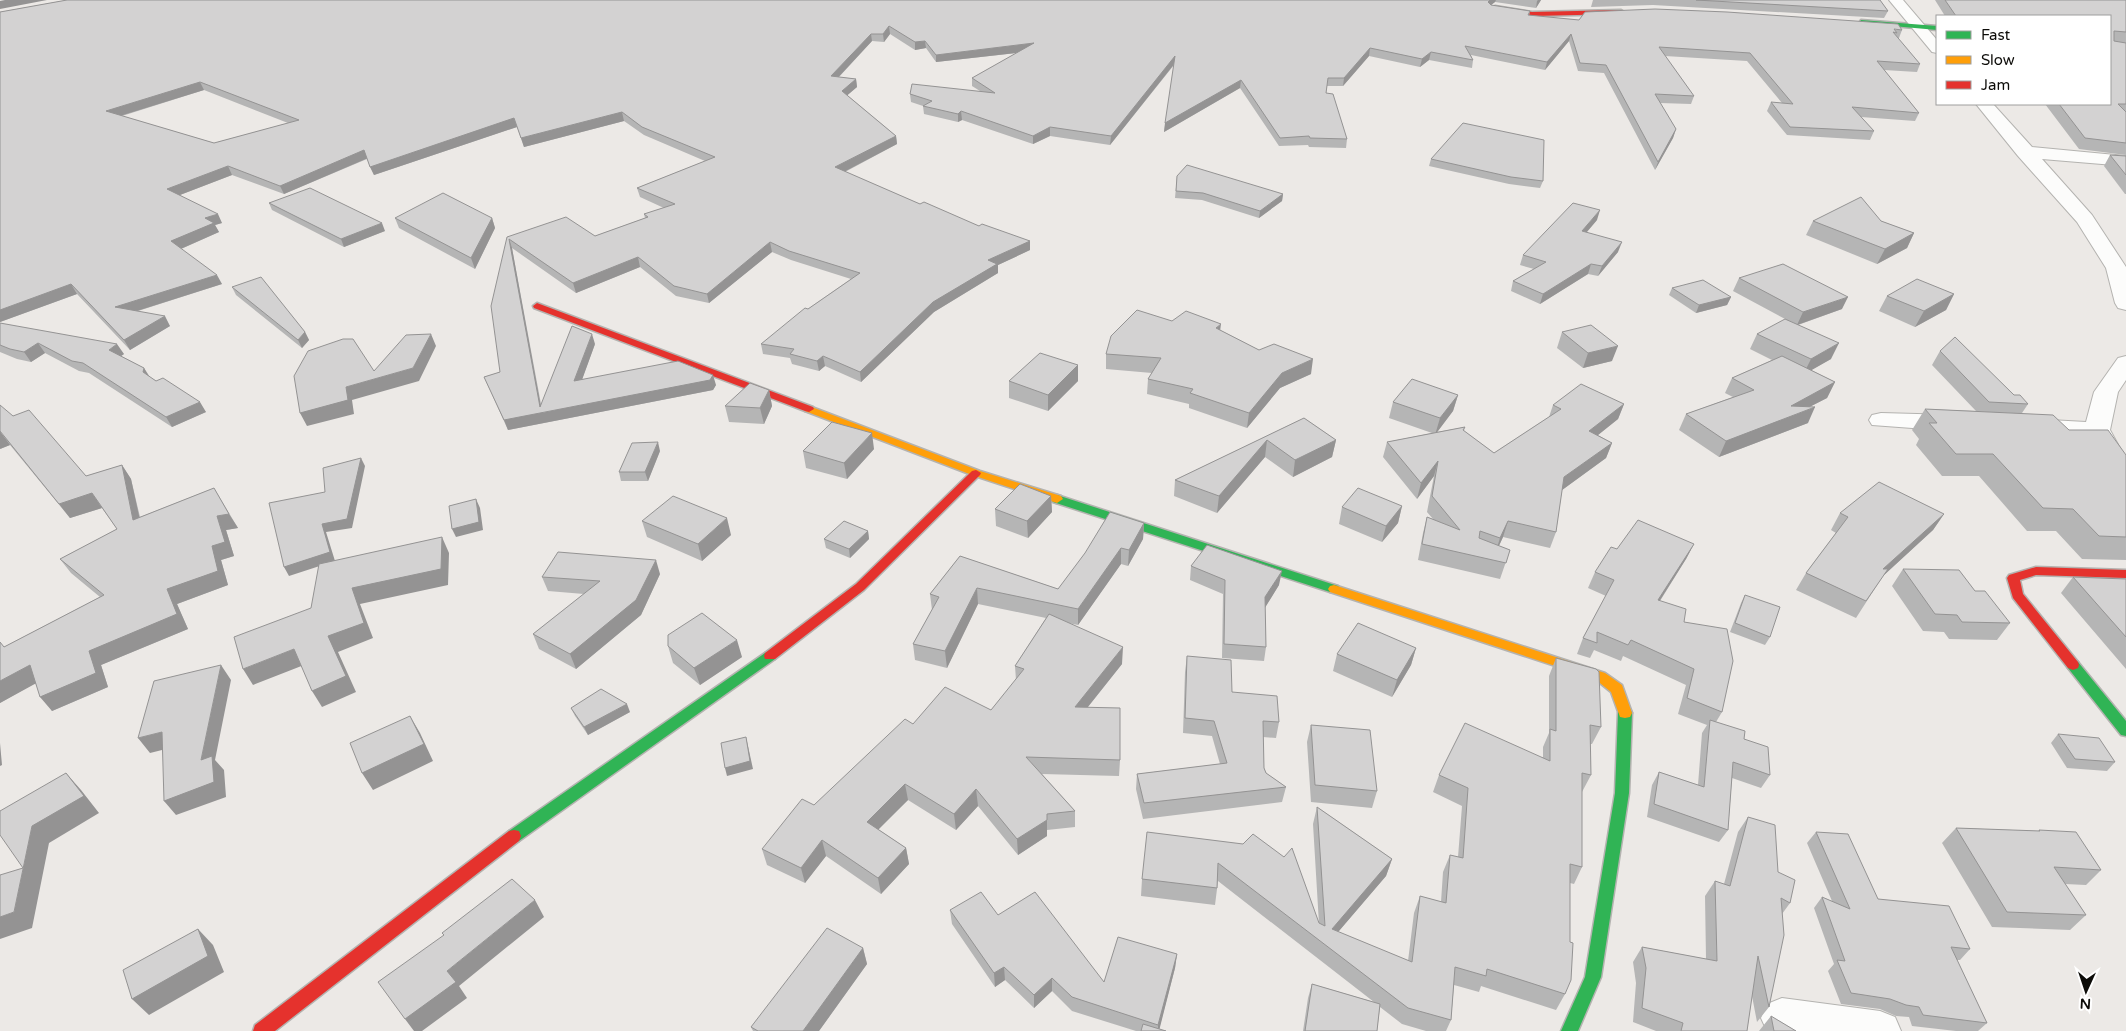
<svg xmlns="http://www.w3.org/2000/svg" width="2126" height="1031" font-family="'Varela Round',sans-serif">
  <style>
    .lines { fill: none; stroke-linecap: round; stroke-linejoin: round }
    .street-casing { stroke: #b4b3b0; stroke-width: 2 }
    .fast-casing { stroke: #b4b3b0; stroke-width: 3 }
    .slow-casing { stroke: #b4b3b0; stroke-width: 3 }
    .jam-casing { stroke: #b4b3b0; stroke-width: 3 }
    .street { fill: #fcfcfb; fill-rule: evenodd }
    .fast { fill: #30b455; fill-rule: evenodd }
    .slow { fill: #ff9f0a; fill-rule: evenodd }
    .jam { fill: #e5322d; fill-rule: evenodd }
    .wall { fill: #b5b5b5; fill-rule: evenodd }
    .shaded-wall { fill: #949393 }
    .building { fill: #d3d2d2; stroke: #949393; fill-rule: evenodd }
  </style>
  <rect width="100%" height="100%" fill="#ece9e6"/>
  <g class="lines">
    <defs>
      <path id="street" d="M1889,0H1903L1937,40V53L1932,52Z
        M1976,104H1993L2032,147L2126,156V166L2042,159L2092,215L2126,267V310L2118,308L2115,303L2106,268L2077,222L2018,156Z
        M2126,356V380L2118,392L2110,430L2126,459V487L2117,485L2112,479L2088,437L2031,435L2022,432L2018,427L2022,422L2031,419L2086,422L2094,392L2118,358Z
        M1881,413L1953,415L1962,418L1966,423L1962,428L1953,431L1872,425L1869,420L1872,415Z
        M1782,998L1880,1011L1895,1017L1901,1031H1767L1761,1018L1767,1004Z"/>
      <path id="fast" d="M1861,20L1937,26V30L1859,23Z
        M1057,495L1338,586L1340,589L1338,592H1330L1053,502L1051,499L1053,496Z
        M770,651L775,653L776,656L775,659L519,841L514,842L509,841L507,836L509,831L765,653Z
        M2073,660L2078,662L2126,721V736L2121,735L2068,668L2067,665L2068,662Z
        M1625,708L1630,709L1632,713L1629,793L1601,977L1578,1031H1561L1585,977L1615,793L1618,713L1620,709Z"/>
      <path id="slow" d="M809,406L980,471L1061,496L1063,499L1057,503L972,475L805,411L804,409Z
        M1334,585L1605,673L1622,685L1632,713L1630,717L1625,718L1620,717L1611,692L1595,679L1330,592L1328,589L1330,586Z"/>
      <path id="jam" d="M1495,6L1532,12L1621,10L1624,12L1621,14L1532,16L1493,9Z
        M537,303L813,407L814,409L809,412L805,411L534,308L533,306Z
        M976,470L981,473L980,475L864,590L775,659H765L764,656L765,653L856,584L972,471Z
        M2036,567L2126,570V578L2036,575L2020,580L2023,594L2078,662L2079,665L2078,668L2073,670L2068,668L2013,598L2007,578L2009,575Z
        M514,830L519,831L521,836L519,841L275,1031H253L255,1025L509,831Z"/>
    </defs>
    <use href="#street" class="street-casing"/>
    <use href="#fast" class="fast-casing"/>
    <use href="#slow" class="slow-casing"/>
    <use href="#jam" class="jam-casing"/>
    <use href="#street" class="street"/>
    <use href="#fast" class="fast"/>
    <use href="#slow" class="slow"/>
    <use href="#jam" class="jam"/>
  </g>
  <path class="wall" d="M67,0H1541L1536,8L1495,2L1491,5L1530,11L1529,16L1579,20L1585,12L1902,30L1899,38H1897L1920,64L1917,72L1884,70L1919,113L1915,121L1861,117L1874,131L1870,140L1787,135L1767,111L1771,102L1782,103L1747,61L1665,56L1694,96L1691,104L1660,103L1676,129L1673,138L1655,170L1604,73L1578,71L1569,41L1545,70L1471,55L1473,60L1472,68L1429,60L1420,67L1369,56L1343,86H1327L1326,93L1347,139L1346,148L1309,147L1308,145L1279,146L1240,88L1164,132L1174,65L1110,145L1050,136L1033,144L962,120L958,122L924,114L923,106L911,102L910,94L980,91L972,86V78L1017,53L936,62L926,48L915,50L890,34L884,42L872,41L839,77L856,79L857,87L847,95L896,136L897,144L845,172L920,204L979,226L1030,241V250L998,265V273L934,312L861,382L825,366L819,371L792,364L790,358L763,354L761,344L808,309L851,279L791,260L772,252L709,303L676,296L640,267L576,293L512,248L541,404L595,344L582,379L716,385L713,390L508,430L484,377L500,372L507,237L595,236L645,218L644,214L664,208L640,197L637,188L705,161L644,135L624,121L524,147L517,127L374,175L367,159L284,194L232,175L180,195L222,223L215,225L219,232L181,249L222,284L138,311L170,326L130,350L77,294L0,322V12ZM204,90L288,123L214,143L122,116Z
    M1593,0H1880L1888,11L1884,18L1653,5L1591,7Z
    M1935,0H2126V155L2079,149L2045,104H2110V16H1945Z
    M2110,155L2126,156V194H2125L2104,166Z
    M1431,159L1543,181L1540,188L1509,184L1429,166Z
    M1177,176L1283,194L1282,201L1259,218L1202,200L1175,198Z
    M269,203L385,231L344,247L272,210Z
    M395,218H492L495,228L475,269L399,228Z
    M1597,220L1587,232L1618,252L1598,276L1588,274L1540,304L1511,291L1513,281L1534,269L1520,265L1523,255Z
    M1813,221H1881L1914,233L1907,248L1877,264L1806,235Z
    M1739,278L1842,309L1798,325L1831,359L1811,370L1835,382L1827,398L1809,407L1808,423L1719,457L1679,430L1686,414L1733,397L1725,393L1732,378L1772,360L1750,349L1757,334L1787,320L1733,291Z
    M232,287L305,332L309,340L302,348L236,295Z
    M1672,288L1731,297L1727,305L1696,313L1669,295Z
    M1954,294L1946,310L1915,327L1879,311L1887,296Z
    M1172,321L1220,330L1259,350L1311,374L1280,388L1247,428L1189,408V404L1147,394L1148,379L1152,373L1106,369V354Z
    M0,323L124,354L121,356L144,368L150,377L206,412L172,427L89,373L79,371L45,353L31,362L17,359L0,352Z
    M1562,332L1612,361L1583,368L1557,348Z
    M1940,351L2028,404L2022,413L2069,430L2126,455V560L2082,559L2056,531H2027L1979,476H1942L1916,445L1919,439L1912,430L1925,409L1976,411L1932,365Z
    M1078,365V381L1048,411L1009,398V381Z
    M769,390L772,406L764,424L729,422L725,406Z
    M1458,395L1453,411L1437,432L1465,427L1464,431L1494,453L1549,417L1553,405L1624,404L1618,419L1598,435L1612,443L1606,458L1562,490L1556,532L1550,548L1503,537L1499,546L1510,550L1500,579L1418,560L1423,533L1427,517L1433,519L1427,512L1434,476L1417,499L1383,457L1387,442L1432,433L1389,418L1393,402Z
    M13,416L86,476L122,465L131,479L140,517L214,488L238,528L226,530L234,556L221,560L228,585L177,604L188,629L101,665L108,687L52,711L35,683L0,703V642L4,647L100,597L71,573L60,559L117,529L102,508L70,518L10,445L0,449Z
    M1304,418L1336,440L1332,457L1293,477L1265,457L1217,513L1174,496L1175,480Z
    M874,449L847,479L806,468L803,451Z
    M660,451L648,481H621L619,472Z
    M1051,496L1052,512L1028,538L996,526L995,509Z
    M1402,506L1398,523L1382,542L1339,524L1342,507Z
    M1840,513L1944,514L1933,530L1883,576L1856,618L1796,590L1806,573L1836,533L1831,530Z
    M642,521L731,535L702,561L647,537Z
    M1144,523L1143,539L1128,566L1121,564L1078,625L1068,623L1122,664L1088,707L1120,760L1119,776L1042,774L1075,811V827L1047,830V836L1018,855L978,806L956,830L908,800L878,829L906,848L909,864L881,894L826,856L805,883L767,865L762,849L913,724L991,710L1016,680L1015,666L1046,618L978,604L947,668L915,660L913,644L932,610L930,594L960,556L1058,589Z
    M868,531L869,539L850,558L826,548L824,539Z
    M1694,544L1686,559L1660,601L1684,622L1722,712L1716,722L1744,739L1770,775L1761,788L1732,778L1728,830L1719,842L1647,817L1652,785L1659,772L1698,785L1702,733L1707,725L1678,714L1686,685L1623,656L1621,661L1594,650L1590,658L1577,654L1583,638L1606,596L1588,588L1595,572L1617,549Z
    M1191,566L1279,585L1265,607L1266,647L1264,661L1222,658L1223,594L1190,580Z
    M1903,569L1975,591L2010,623L1997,640L1949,639L1944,632L1923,631L1892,586Z
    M660,574L641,615L576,669L539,649L533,634L584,594L548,591L542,577Z
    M2073,577L2126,579V669L2061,593Z
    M1745,595L1770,637L1765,645L1730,632L1741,603Z
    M668,646L742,657L700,685L673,663Z
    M1416,648L1411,665L1392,697L1333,671L1337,654Z
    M1187,656L1232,692L1279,722L1276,738L1263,737L1264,768L1266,773L1286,787L1282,802L1143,819L1136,789L1137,774L1220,764L1212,736L1183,733L1185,672Z
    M1556,658L1601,727L1592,744H1590L1591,775L1582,792V867L1574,884L1570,883L1565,994L1556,1010L1481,986L1479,992L1454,985L1451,1020L1446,1031H1426L1402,1024L1380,1007L1377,1031H1303L1308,998L1312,984L1374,1002L1218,881L1215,905L1141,896L1142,879L1243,844L1319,924L1313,824L1317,807L1392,859L1386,876L1338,932L1408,961L1414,913L1420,896L1441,902L1443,872L1450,855L1458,857L1462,806L1433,792L1439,775L1543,757V747L1549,733V676Z
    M571,708L630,712L588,735L575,716Z
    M1311,725L1377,791L1372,808L1311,802L1307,742Z
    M2058,734L2115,762L2107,771L2067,768L2051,743Z
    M1748,817L1778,872L1790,903L1782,914L1769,1007L1757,1022L1752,996L1747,1031H1656L1633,1022L1636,983L1633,962L1642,947L1706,959L1705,896L1715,881L1724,884L1738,832Z
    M1956,828L2038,831L2039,830L2101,870L2086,885L2065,884L2086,915L2070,930L1992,927L1942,843Z
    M1816,832L1878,899L1970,949L1960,960H1957L1987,1023L1978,1031H1956L1912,1026L1909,1017L1896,1016L1880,1009L1841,1004L1828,971L1834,964L1814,908L1822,897L1832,901L1807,843Z
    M950,910L998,915L1104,982L1177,954L1175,968L1159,1029L1166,1031H1136L1072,1011L1052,991L1034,1008L1005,980L995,987L952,924Z
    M863,948L867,964L819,1031H753L751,1027Z
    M1771,1016L1796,1031H1759Z"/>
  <path class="shaded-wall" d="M5,0H47L0,9V1Z
    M1490,0H1496L1495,2L1486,9L1488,2Z
    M1538,0H1541L1536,8L1537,1Z
    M889,26L890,34L884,42L883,34Z
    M871,34L872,41L832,84L831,76Z
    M1571,34L1569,41L1545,70L1547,62Z
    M925,41L926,48L915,50V42Z
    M1034,43V51L936,62V55Z
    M1370,48L1369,56L1343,86L1344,78Z
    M1431,52L1429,60L1420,67L1422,59Z
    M1175,56V63L1110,145L1111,136Z
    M856,79L857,87L843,99L842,91Z
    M1241,80L1240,88L1164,132L1165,123Z
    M200,82L204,90L110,119L106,111Z
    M961,111L962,120L958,122V114Z
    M622,112L624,121L524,147L521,138Z
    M514,118L517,127L374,175L370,167Z
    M1050,127V136L1033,144V136Z
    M1676,129L1673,138L1655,170L1658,162Z
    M896,136L897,144L836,176L835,167Z
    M364,150L368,158L284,194L280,186Z
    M228,166L232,175L172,198L167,189Z
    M1283,194L1282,201L1259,218L1260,211Z
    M1600,210L1597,220L1579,241L1582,231Z
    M218,214L222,223L215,225L219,232L176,251L171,241L205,218Z
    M492,218L495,228L475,269L471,258Z
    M382,223L385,231L344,247L341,239Z
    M1914,233L1907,248L1877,264L1885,249Z
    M509,239L512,248L542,413L713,375L716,385L713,390L508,430L504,420L540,407Z
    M1030,241V250L998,265V273L934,312L861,382L860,372L933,302L988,260Z
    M770,242L772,252L709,303L707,294Z
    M1622,242L1618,252L1598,276L1602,266Z
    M638,257L640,267L576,293L573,283Z
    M1591,264L1588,274L1540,304L1543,294Z
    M217,275L222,284L121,316L115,307Z
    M71,284L77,294L0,322V310Z
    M1954,294L1946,310L1915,327L1924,311Z
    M1731,297L1727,305L1696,313L1699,305Z
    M1848,297L1842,309L1797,325L1803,312Z
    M165,316L170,326L130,350L124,340Z
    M1221,324L1219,339L1216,328Z
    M305,332L309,340L302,348L298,340Z
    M431,334L436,346L419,381L352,400L354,414L307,426L300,413L346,387L413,368Z
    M592,334L595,344L578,391L574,381Z
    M38,343L45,353L31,362L24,352Z
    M1839,343L1831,359L1803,375L1811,359Z
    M117,344L124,354L115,360L109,350Z
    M1618,346L1612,361L1583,368L1588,353Z
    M823,356L825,366L819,371L817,361Z
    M1313,359L1311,374L1280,388L1247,428L1249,413L1282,373Z
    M1078,365V381L1048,411V395Z
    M144,368L150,378L143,372Z
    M1835,382L1827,398L1792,416L1815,407L1808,423L1719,457L1726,441Z
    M769,390L772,406L764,424L760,408Z
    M1458,395L1453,411L1435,435L1440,418Z
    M200,402L206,412L172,427L166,417Z
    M1624,404L1618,419L1583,447L1589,431Z
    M0,431L10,445L0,449Z
    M872,433L874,449L847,479L844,463Z
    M1267,440L1265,457L1217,513L1219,496Z
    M1336,440L1332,457L1293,477L1295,460Z
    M658,442L660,451L648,481L645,472Z
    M1612,443L1606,458L1558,493L1564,477Z
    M361,458L365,466L352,528L326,532L335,561L289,576L284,567L322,524Z
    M1438,461L1434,476L1417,499L1421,483Z
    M122,465L131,479L143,534L133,520Z
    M92,493L102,508L70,518L59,504Z
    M1051,496L1052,512L1028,538L1027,521Z
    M476,499L480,508L483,530L456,537L452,529Z
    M1402,506L1398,523L1382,542L1386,526Z
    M229,514L238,528L226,530L234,556L221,560L228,585L177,604L188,629L101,665L108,687L52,711L40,697L89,651L167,589L212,546L217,516Z
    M1944,514L1933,530L1883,576L1856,618L1883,576V569Z
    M727,518L731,535L702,561L698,544Z
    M1508,521L1503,537L1495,554L1500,538Z
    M1144,523L1143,539L1128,566L1129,550Z
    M868,531L869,539L850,558L849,549Z
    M442,537L449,553L448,585L360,604L373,638L338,652L356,692L322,707L312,691L328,636L352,588Z
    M1694,544L1686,559L1650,616L1658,600Z
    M1121,548V564L1078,625V609Z
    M656,560L660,574L641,615L576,669L570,654Z
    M1282,571L1279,585L1263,611L1265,597Z
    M977,588L978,604L947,668L945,651Z
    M737,640L742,657L700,685L694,668Z
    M1123,647L1122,664L1075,723V707Z
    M1416,648L1411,665L1392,697L1397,680Z
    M294,649L304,665L253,685L243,669Z
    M30,665L42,680L0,703V681Z
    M221,665L231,680L215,760L224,770L226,797L176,815L164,801L201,760Z
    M627,704L630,712L588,735L584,727Z
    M410,716L420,733L433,761L373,790L362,773Z
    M162,732L174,747L150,753L138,738Z
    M746,737L753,769L727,776L725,768Z
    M0,743L2,765L0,766Z
    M66,773L81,790L99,813L49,843L32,928L0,939V917L14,912L32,826Z
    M905,784L908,800L870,838L867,822Z
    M976,789L978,806L956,830L954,814Z
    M1047,820V836L1018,855L1017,839Z
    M822,840L826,856L805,883L801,868Z
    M906,848L909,864L881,894L878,878Z
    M1392,859L1386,876L1327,945L1332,929Z
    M535,900L544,917L459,986L467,998L422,1031H414L405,1019L447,971Z
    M198,929L213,945L224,972L149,1015L132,999Z
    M863,948L867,964L819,1031H803Z
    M1177,954L1175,968L1159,1031H1158V1025Z
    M1004,967L1005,980L995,987L994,973Z
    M1052,978V991L1034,1008V995Z"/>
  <path class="building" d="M67,0H1490L1488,2L1491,5L1530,11L1528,15L1579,20L1585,12L1655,9L1727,12L1898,24L1902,30L1894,29L1897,33L1893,32L1920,64L1877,61L1919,113L1852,107L1874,131L1790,127L1771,102L1793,104L1750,53L1659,47L1694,96L1655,94L1676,129L1658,162L1606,65L1580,63L1571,34L1547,62L1465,46L1473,60L1431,52L1422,59L1370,48L1344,78H1328L1326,93L1333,94L1347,139L1310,138L1309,136L1280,138L1241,80L1165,123L1175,56L1111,136L1050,127L1033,136L961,111L958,114L923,106L932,101L910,94L912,84L995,93L972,78L1034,43L936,55L925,41L915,42L889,26L883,34H871L831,76L856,79L842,91L896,136L835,167L920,204L924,202L979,226L982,224L1030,241L988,260L997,264L933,302L860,372L823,356L817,361L790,354L794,349L761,344L805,308L808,309L860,273L789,251L770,242L707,294L674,286L638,257L573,283L509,239L540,407L572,326L592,334L574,381L678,361L713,375L710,380L504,420L484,377L500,372L491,306L507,237L566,217L595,236L648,217L644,214L675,204L637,188L715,157L642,127L622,112L521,138L514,118L370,167L364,150L280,186L228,166L167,189L218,214L205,218L214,223L171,241L217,275L115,307L165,316L124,340L71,284L0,310V12ZM200,82L299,120L214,143L106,111Z
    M1696,0H1880L1888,11Z
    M1945,0H2126V32L2114,31V41L2126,43V104H2118L2126,112V143L2085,138L2059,104H2110V16H1956Z
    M1463,123L1544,140L1543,181L1511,177L1431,159Z
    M2110,155L2126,156V175Z
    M1187,165L1283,194L1260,211L1203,193L1176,191L1177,176Z
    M310,188L382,223L341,239L269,203Z
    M443,193L492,218L471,258L395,218Z
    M1861,197L1881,221L1914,233L1885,249L1813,221Z
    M1573,203L1600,210L1582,231L1622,242L1602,266L1591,264L1543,294L1513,281L1546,262L1523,255Z
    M1783,264L1848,297L1803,312L1739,278Z
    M261,277L305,332L298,340L232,287Z
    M1917,279L1954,294L1924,311L1887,296Z
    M1703,280L1731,297L1699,305L1672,288Z
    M1137,310L1172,321L1186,311L1221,324L1216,328L1259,350L1274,344L1313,359L1282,373L1249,413L1190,393L1193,389L1148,379L1161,358L1106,354L1111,336Z
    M1785,319L1839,343L1811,359L1757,334Z
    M0,323L117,344L109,350L144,368L143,372L156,381L163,378L200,402L166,417L83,363L72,361L38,343L24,352L10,349L0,345Z
    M1591,325L1618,346L1588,353L1562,332Z
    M431,334L413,368L346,387L348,400L300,413L294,376L308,351L343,339H353L374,371L406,335Z
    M1955,337L2014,395H2020L2028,404L1989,402L1940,351Z
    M1040,353L1078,365L1048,395L1009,381Z
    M1782,356L1835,382L1791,406L1815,407L1726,441L1686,414L1754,390L1732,378Z
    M1412,379L1458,395L1440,418L1393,402Z
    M750,383L769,390L760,408L725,406Z
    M1581,384L1624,404L1589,431L1612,443L1564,477L1556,532L1508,521L1500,538L1480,531L1479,538L1510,550L1506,563L1422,544L1427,517L1460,530L1432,496L1438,461L1421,483L1387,442L1465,427L1463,430L1494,453L1561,409L1553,405Z
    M0,405L13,416L29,410L86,476L122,465L133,520L214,488L229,514L217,516L225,542L212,546L218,571L167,589L177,614L89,651L96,673L40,697L30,665L0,681V642L4,647L104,595L60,559L117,529L92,493L59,504L0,431Z
    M1925,409L2053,415L2069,430H2108L2126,455V537L2099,536L2073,509L2043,508L1993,454H1956L1929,423H1937Z
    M1304,418L1336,440L1295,460L1267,440L1219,496L1175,480Z
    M832,422L872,433L844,463L803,451Z
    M658,442L645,472H619L632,443Z
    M361,458L347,519L322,524L330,552L284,567L269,503L325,492L323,468Z
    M1879,482L1944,514L1883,569H1888L1866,601L1806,573L1848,517L1840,513Z
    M1020,484L1051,496L1027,521L995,509Z
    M1358,488L1402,506L1386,526L1342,507Z
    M673,496L727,518L698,544L642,521Z
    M476,499L479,522L452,529L449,506Z
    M1110,512L1144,523L1129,550L1121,548L1078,609L977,588L945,651L913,644L939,597L930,594L960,556L1058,589L1085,553Z
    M1638,520L1694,544L1658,600L1686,609L1684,622L1727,629L1733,661L1722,712L1687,698L1694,669L1631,640L1628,645L1597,632V643L1583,638L1614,580L1595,572L1611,547L1617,549Z
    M844,521L868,531L849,549L824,539Z
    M442,537L441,569L352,588L364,623L328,636L346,676L312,691L294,649L243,669L234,637L311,608L319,564Z
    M1207,545L1282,571L1265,597L1266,647L1224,644L1225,580L1191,566Z
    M558,552L656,560L636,600L570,654L533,634L600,581L542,577Z
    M1903,569L1959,570L1975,591H1985L2010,623L1962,622L1957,615L1935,614Z
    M2073,577L2126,579V637Z
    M1745,595L1780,607L1770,637L1735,623Z
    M702,613L737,640L694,668L668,646V635Z
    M1049,614L1123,647L1075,707L1120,708V760L1026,757L1075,811L1047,814V820L1017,839L976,789L954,814L905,784L867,822L906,848L878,878L822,840L801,868L762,849L802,799L814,805L905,719L913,724L945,687L991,710L1024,669L1015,666Z
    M1358,623L1416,648L1397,680L1337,654Z
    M1187,656L1231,660L1232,692L1277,696L1279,722L1263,721L1264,768L1266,773L1286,787L1144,803L1137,774L1227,763L1214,721L1185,718Z
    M1556,658L1596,669L1599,672L1601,727L1590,725L1591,775L1582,773V867L1570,864V942L1573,943L1571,980L1565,994L1487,969L1486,976L1455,967L1451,1020L1408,1008L1218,863L1217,888L1142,879L1147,832L1243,844L1253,834L1284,857L1292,848L1319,923L1325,926L1317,807L1392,859L1332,929L1412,962L1420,896L1446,903L1450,855L1463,858L1468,788L1439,775L1465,723L1550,761V729L1556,731Z
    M221,665L201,760L212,756L214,782L164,801L162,732L138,738L154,681Z
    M601,689L627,704L584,727L571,708Z
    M410,716L424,744L362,773L350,743Z
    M1710,720L1745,731L1744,739L1768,747L1770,775L1733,762L1728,830L1654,804L1659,772L1704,787Z
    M1311,725L1370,730L1377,791L1315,785Z
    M2058,734L2099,738L2115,762L2075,759Z
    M746,737L750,761L725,768L721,743Z
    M66,773L84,796L32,826L14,912L0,917V875L23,868L0,835V811Z
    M1748,817L1775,825L1778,872L1795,880L1790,903L1781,898L1784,935L1769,1007L1758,956L1747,1031H1681L1683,1023L1642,1008L1646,968L1642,947L1717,961L1715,881L1730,886Z
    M1956,828L2040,831L2039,830L2076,832L2101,870L2054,867L2086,915L2007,912Z
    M1816,832L1848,834L1878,899L1949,906L1970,949L1951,947L1987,1023L1923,1015L1919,1007L1906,1005L1890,999L1851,993L1837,960L1845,961L1822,897L1850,909Z
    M512,879L535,900L447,971L456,982L405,1019L378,982L444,935L442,933Z
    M981,892L998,915L1035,892L1104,982L1118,937L1177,954L1158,1025L1072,997L1052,978L1034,995L1004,967L994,973L950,910Z
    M827,928L863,948L803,1031H758L751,1027Z
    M198,929L208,956L132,999L123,970Z
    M1312,984L1380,1004L1377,1031H1305Z
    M1771,1016L1796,1031H1774Z
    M1143,1024L1166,1031H1141Z"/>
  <rect x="1936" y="15" width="175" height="90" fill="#ffffff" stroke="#9e9e9d"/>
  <rect x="1946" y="31" width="25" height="8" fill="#30b455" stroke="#9e9e9d"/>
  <text x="1981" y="40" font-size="15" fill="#0d0c09">Fast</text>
  <rect x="1946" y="56" width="25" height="8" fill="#ff9f0a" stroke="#9e9e9d"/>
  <text x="1981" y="65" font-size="15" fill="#0d0c09">Slow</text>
  <rect x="1946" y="81" width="25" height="8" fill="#e5322d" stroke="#9e9e9d"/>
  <text x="1981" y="90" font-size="15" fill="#0d0c09">Jam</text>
  <g transform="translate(2086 991) rotate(183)" stroke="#ffffff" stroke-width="4" paint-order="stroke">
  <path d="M0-4L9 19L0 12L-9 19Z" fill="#0d0c09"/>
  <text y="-8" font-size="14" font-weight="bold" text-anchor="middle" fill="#0d0c09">N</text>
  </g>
</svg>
